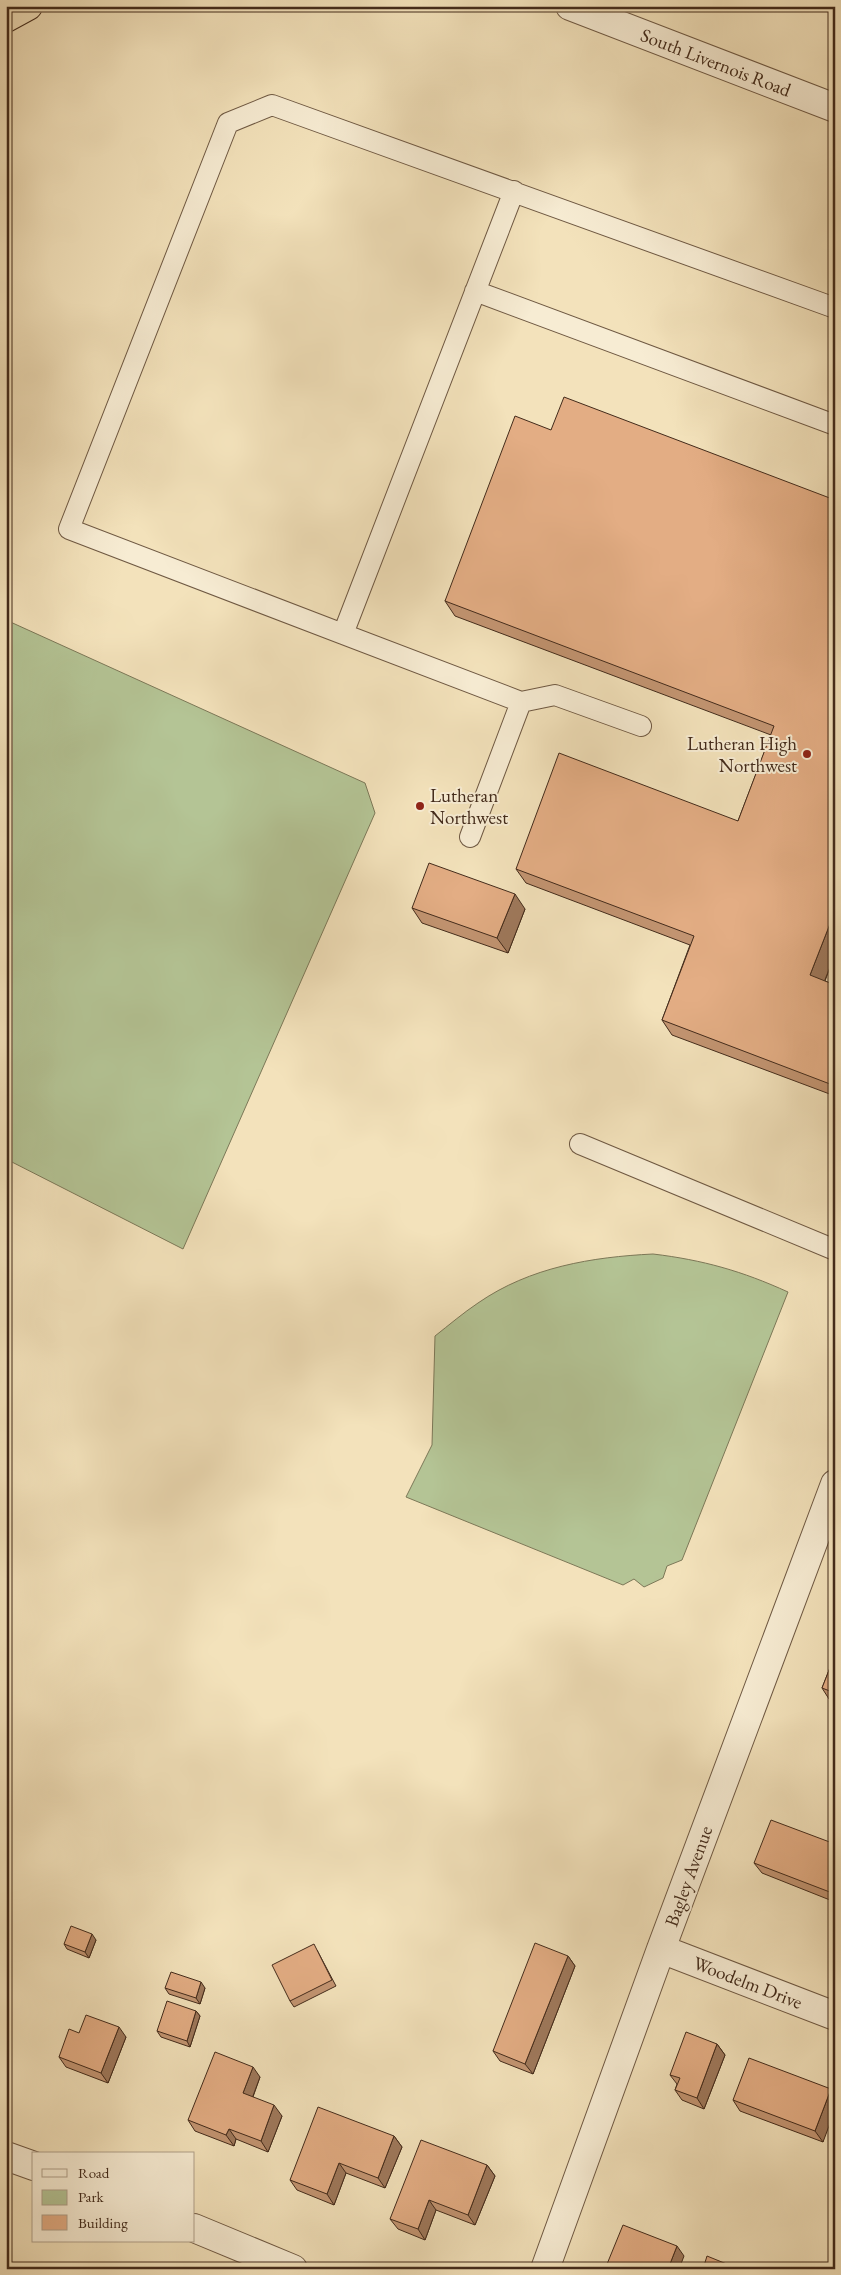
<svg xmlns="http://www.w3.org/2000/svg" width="841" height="2275" font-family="'EB Garamond',serif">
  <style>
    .green { fill: #b4c495; stroke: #7c7858 }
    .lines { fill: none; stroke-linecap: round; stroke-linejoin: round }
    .service-casing { stroke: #6f5943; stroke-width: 22 }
    .minor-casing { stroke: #6f5943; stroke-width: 30 }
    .tertiary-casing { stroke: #6f5943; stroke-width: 30 }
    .motorway-casing { stroke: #432b1b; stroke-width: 30 }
    .service { stroke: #f7ecd3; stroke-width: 20 }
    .minor { stroke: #f7ecd3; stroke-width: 28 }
    .tertiary { stroke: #f7ecd3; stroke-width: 28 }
    .motorway { stroke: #f3e2bb; stroke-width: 28 }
    .wall { fill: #c39572; stroke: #432b1b }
    .shaded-wall { fill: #9f795c; stroke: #432b1b }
    .building { fill: #e3ad84; stroke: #432b1b }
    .poi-dot { fill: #8f2418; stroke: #f7ecd3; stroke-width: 2 }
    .labels { text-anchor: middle; stroke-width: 4; stroke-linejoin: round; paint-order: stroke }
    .street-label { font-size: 19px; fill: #432b1b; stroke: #f7ecd3 }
    .poi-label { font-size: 19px; fill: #432b1b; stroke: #f7ecd3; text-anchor: end }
  </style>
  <rect width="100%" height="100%" fill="#f3e2bb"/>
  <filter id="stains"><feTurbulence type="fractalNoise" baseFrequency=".004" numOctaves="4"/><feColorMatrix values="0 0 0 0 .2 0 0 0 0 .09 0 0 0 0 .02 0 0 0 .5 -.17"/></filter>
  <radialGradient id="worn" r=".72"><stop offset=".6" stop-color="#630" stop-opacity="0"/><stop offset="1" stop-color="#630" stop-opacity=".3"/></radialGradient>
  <path class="green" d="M6,620L365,783L375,813L183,1249L6,1159Z
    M653,1254C703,1260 742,1271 788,1292L682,1560L667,1566L663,1578L644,1587L634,1579L623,1585L406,1497L432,1445L435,1336C449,1325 463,1313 478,1303C530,1267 592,1257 653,1254Z"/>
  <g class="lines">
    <defs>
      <path id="service" d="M514,191L343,634L69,529L228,123L272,105L835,308
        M475,291L835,425
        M343,634L521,702L470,837
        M521,702L555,695L641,726
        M580,1144L835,1250"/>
      <path id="minor" d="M661,1949L835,2016
        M6,2156L34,2166
        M194,2228L293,2269
        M545,2269L661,1949L835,1484"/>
      <path id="tertiary" d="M570,6L835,108"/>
      <path id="motorway" d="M6,18L28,6"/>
    </defs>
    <use href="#service" class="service-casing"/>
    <use href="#minor" class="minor-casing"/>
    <use href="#tertiary" class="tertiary-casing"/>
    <use href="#motorway" class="motorway-casing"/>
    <use href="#service" class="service"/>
    <use href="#minor" class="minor"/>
    <use href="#tertiary" class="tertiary"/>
    <use href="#motorway" class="motorway"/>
  </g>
  <path class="wall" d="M551,430L835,500V954L825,981L835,985V1096L672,1035L662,1020L690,945L526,883L516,869L738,821L771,735L455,616L445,601Z
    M412,908L525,909L508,953L422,923Z
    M835,1655V1701L829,1699L822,1688Z
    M835,1844V1902L762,1873L754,1863Z
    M96,1940L89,1958L67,1949L64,1944Z
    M317,1950L336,1986L294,2007L290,2001Z
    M568,1956L575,1966L533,2074L500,2061L493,2051Z
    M165,1988H205L200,2004L169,1994Z
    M196,2011L200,2016L190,2047L161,2037L157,2031Z
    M79,2033L126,2037L108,2083L66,2067L59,2057Z
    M717,2044L725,2055L704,2109L682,2100L675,2090L677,2084L670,2075Z
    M260,2077L253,2097L282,2116L268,2152L236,2139L234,2146L195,2131L188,2120Z
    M831,2089L823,2142L740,2111L733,2100Z
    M394,2136L402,2147L385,2188L346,2173L334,2205L297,2190L290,2180Z
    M487,2165L495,2176L475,2225L436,2210L425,2240L398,2229L390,2219Z"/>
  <path class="shaded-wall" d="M515,894L525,909L508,953L497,938Z
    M835,911V954L821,990L810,975Z
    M835,1072V1090L830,1084Z
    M92,1934L96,1940L89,1958L85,1952Z
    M568,1956L575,1966L533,2074L525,2064Z
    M201,1982L205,1988L200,2004L196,1998Z
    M196,2011L200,2016L190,2047L187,2041Z
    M119,2027L126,2037L108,2083L101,2073Z
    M717,2044L725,2055L704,2109L697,2098Z
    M253,2067L260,2077L250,2104L243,2093Z
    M831,2089L835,2095V2110L823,2142L815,2131Z
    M274,2105L282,2116L268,2152L261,2141Z
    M229,2129L236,2139L234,2146L226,2135Z
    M394,2136L402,2147L385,2188L378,2178Z
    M339,2163L346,2173L334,2205L327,2194Z
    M487,2165L495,2176L475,2225L468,2215Z
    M429,2200L436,2210L425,2240L418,2229Z
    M677,2246L684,2256L679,2269H668Z"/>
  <path class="building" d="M564,397L835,500V911L810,975L835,985V1072L830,1084L662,1020L694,936L516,869L559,753L738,821L774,726L445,601L515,416L551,430Z
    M429,863L515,894L497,938L412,908Z
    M835,1655V1693L822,1688Z
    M771,1820L835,1844V1894L754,1863Z
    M71,1926L92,1934L85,1952L64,1944Z
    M535,1943L568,1956L525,2064L493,2051Z
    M314,1944L332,1980L290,2001L272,1965Z
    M171,1972L201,1982L196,1998L165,1988Z
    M167,2001L196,2011L187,2041L157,2031Z
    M86,2015L119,2027L101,2073L59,2057L69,2029L79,2033Z
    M686,2032L717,2044L697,2098L675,2090L680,2078L670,2075Z
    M215,2052L253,2067L243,2093L274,2105L261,2141L229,2129L226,2135L188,2120Z
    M749,2058L831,2089L815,2131L733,2100Z
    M318,2107L394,2136L378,2178L339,2163L327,2194L290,2180Z
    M421,2140L487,2165L468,2215L429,2200L418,2229L390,2219Z
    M623,2225L677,2246L668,2269H605Z
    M707,2256L739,2269H703Z"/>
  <g class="poi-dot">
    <circle cx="807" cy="754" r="5"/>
    <circle cx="420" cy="806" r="5"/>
  </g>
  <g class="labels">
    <g class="street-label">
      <text transform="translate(716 62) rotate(21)" y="7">South Livernois Road</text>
      <text transform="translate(688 1876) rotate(-70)" y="7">Bagley Avenue</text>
      <text transform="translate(748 1982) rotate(21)" y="7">Woodelm Drive</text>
    </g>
    <g class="poi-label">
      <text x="797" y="750">Lutheran High<tspan x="797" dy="22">Northwest</tspan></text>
      <text x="430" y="802" text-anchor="start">Lutheran<tspan x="430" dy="22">Northwest</tspan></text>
    </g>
  </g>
  <rect width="841" height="2275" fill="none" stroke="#f3e2bb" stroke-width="25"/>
  <rect x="8" y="8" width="826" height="2260" fill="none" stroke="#432b1b" stroke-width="2.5"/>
  <rect x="12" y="12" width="816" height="2250" fill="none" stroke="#432b1b"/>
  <rect x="32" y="2152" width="162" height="90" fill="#f7ecd3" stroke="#af9f89"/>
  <rect x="42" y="2169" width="25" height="8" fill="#f7ecd3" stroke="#af9f89"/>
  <text x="78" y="2178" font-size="15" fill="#432b1b">Road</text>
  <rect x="42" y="2190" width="25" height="15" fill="#b4c495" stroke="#af9f89"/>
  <text x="78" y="2202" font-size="15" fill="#432b1b">Park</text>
  <rect x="42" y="2215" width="25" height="15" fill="#e3ad84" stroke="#af9f89"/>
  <text x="78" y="2228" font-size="15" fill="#432b1b">Building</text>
  <rect width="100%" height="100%" filter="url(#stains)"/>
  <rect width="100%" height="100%" fill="url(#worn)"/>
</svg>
